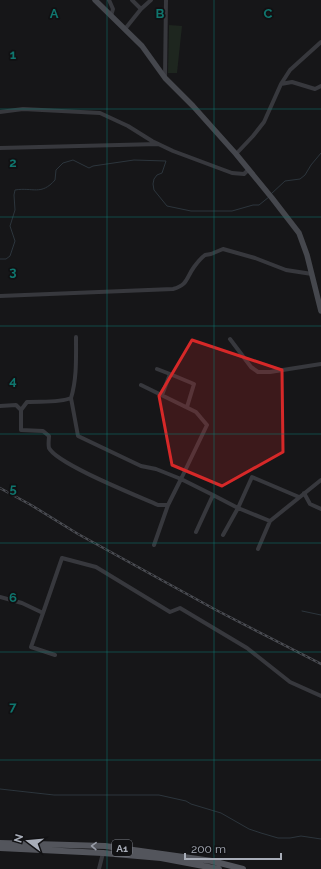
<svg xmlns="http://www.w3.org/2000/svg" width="321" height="869" font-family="Raleway,sans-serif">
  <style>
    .green { fill: #1e261f }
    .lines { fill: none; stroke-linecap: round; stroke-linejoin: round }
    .stream { stroke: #2c353c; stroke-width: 1 }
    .street { stroke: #37383d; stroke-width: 4 }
    .secondary { stroke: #45474d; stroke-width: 5.5 }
    .primary { stroke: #53555c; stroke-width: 6 }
    .rail-casing { stroke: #4a4c52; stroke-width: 2.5 }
    .rail { stroke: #111113; stroke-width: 1; stroke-dasharray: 3; stroke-linecap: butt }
    .oneway { stroke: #979ba6 }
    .marked { fill: #d62828; fill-opacity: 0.2; stroke: #d62828; stroke-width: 3; stroke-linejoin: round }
    .grid { fill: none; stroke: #0f766e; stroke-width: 1; stroke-opacity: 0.55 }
    .labels { text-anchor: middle; stroke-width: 3.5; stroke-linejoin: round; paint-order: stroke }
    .shield { fill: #111113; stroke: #7b7e86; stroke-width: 1 }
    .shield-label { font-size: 10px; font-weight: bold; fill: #a8adb8 }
    .grid-label { font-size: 13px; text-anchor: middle; font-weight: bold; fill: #0f766e; stroke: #111113; stroke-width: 3.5; stroke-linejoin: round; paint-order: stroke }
  </style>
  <rect width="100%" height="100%" fill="#161618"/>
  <path class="green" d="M169,25L182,26L177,73H168Z"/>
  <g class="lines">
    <path class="stream" d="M271,194L285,181L300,179L305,175L311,165L321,153
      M0,259H6L10,256L15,241L10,226L15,210L14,195L15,190C33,187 41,196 55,180L56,170L63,163L73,160L89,168L93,166L134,160L166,161L162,173L157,175L154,179L153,184L154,190L167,206L191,211H232L253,205H259L269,197
      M302,611L321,615
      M0,789L54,795H159L186,801L191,804L221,813L249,829L261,833L278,838H290L301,836L321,839"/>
    <path class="street" d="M109,0L113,9L111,16
      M132,0L141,9
      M125,29L141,9L151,0
      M165,78L166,0
      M281,84L290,70L321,42
      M0,112L23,109L100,113L128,126L152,141L173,151L232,173L244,174L248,170
      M0,148L158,144
      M236,154L253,136L264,122L281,84L292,82L315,89L321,86
      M0,296L173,289C188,285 186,278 194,267C197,263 201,258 205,255L211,254L223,249L255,258L286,270L312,274
      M230,339L251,367L258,372H270L321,364
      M157,369L170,374L162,395
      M170,374L194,384L187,407
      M71,398L78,436L141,466L156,469L181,479L207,425L196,412L141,385
      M0,406L16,405L21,410V430L43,431L49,436C49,439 48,444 49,448C57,464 138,496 158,505H168
      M21,410L27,402C40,401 60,403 71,398C77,379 76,357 76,337
      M304,493L310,504L321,509
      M213,495L238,508L223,535
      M270,521L238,508L252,477L299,497
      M154,545L168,505L181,479L213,495L196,532
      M258,549L270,521L321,480
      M0,597L22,603L43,613L62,558L96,567L170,612L180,608L247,648L290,682L321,696
      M43,613L31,647L55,655
      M99,869L103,853"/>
    <path class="secondary" d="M95,0L142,46L165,78L193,106L236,154L272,198L299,233L307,255L321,311"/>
    <path class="primary" d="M0,843L105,846L212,861L243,869
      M0,848L103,853L161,858L219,869"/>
    <defs>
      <path id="rail" d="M0,488L31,505L78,534L216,610L321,664"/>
    </defs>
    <use href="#rail" class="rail-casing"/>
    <use href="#rail" class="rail"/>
  </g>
  <defs><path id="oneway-chevron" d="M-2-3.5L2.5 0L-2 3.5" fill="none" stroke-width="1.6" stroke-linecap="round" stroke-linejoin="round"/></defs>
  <use class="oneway" href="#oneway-chevron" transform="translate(94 846) rotate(-178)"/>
  <path class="marked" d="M192,340L282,370L283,452L222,486L172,465L159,396Z"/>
  <path class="grid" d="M107,0V869M214,0V869M0,109H321M0,217H321M0,326H321M0,434H321M0,543H321M0,652H321M0,760H321"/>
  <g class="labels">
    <rect class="shield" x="112" y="840" width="20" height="16" rx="3"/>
    <g class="shield-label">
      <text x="122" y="852">A1</text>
    </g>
  </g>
  <g class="grid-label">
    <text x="54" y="18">A</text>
    <text x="160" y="18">B</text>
    <text x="268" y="18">C</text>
    <text x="13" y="59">1</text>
    <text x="13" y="167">2</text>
    <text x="13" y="276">3</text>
    <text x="13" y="385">4</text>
    <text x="13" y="493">5</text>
    <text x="13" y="602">6</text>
    <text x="13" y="711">7</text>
  </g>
  <g transform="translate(28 841) rotate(286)" stroke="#111113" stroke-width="3" paint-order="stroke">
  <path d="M0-3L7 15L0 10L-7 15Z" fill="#a8adb8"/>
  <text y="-6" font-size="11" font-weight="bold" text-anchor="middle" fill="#a8adb8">N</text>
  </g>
  <path d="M185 853v6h96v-6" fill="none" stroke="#a8adb8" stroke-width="2"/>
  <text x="191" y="853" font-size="12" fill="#a8adb8" stroke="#111113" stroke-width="3" paint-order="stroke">200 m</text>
</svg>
